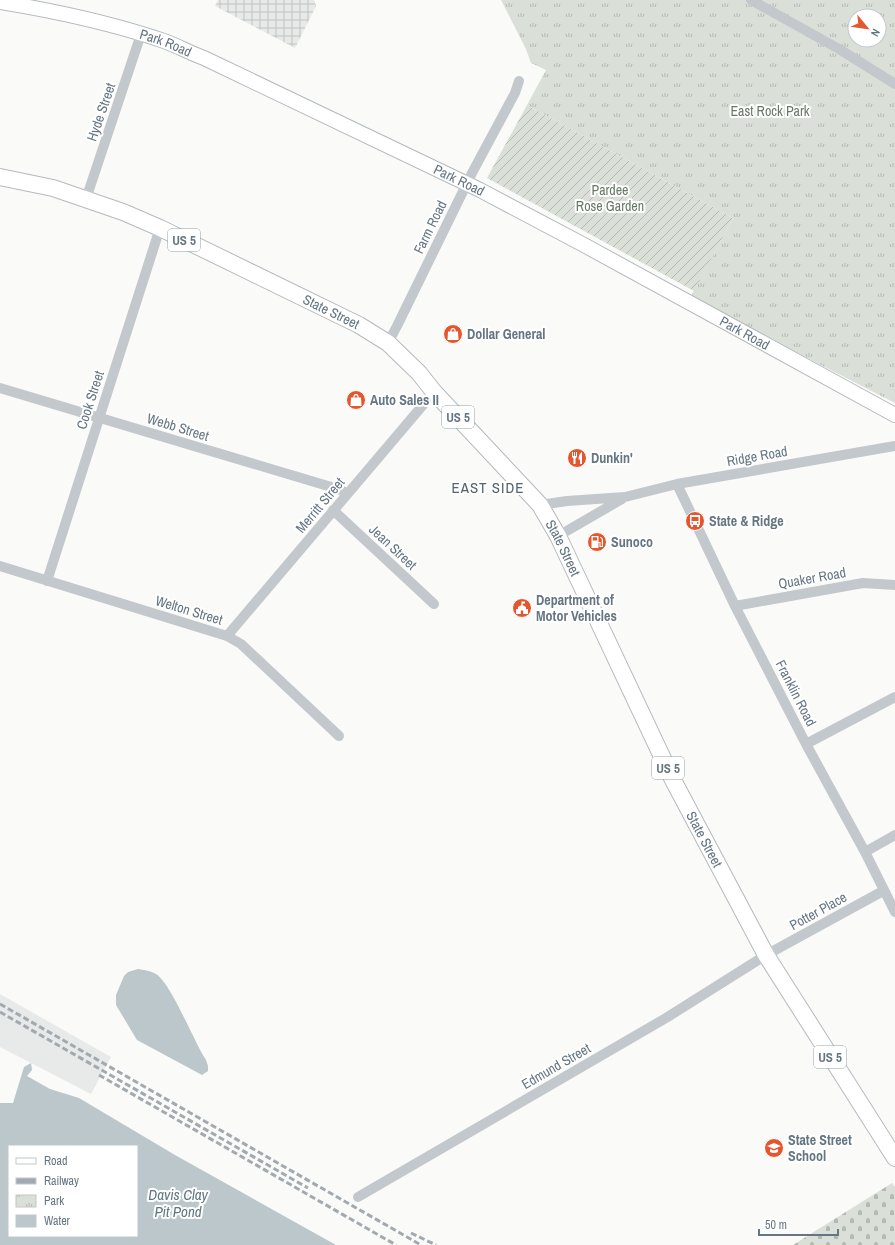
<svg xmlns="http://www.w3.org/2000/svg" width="895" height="1245" font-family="'Archivo Narrow',sans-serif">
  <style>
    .built { fill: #e8e9e9 }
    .industrial { fill: url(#industrial-grid) }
    .cemetery { fill: url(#cemetery-stones) }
    .park { fill: url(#park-tufts); fill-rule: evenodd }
    .garden { fill: url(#garden-furrows) }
    .water { fill: #bbc7cb; fill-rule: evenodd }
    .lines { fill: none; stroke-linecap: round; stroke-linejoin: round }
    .secondary-casing { stroke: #b3babf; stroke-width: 16 }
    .primary-casing { stroke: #b5babe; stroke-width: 18 }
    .minor { stroke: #c3c8cc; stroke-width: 10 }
    .secondary { stroke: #fff; stroke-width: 14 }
    .primary { stroke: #fff; stroke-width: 16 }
    .rail { stroke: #a2aab0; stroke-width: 3; stroke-dasharray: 6 3; stroke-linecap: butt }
    .labels { text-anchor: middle; stroke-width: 4; stroke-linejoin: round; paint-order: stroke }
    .shield { fill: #fff; stroke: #939fa8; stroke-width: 1 }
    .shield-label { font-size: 13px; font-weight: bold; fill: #657683 }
    .street-label { font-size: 14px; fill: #657683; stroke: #fff }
    .park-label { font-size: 14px; fill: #687a64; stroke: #fff }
    .poi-label { font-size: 14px; font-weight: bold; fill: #657683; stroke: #fff; text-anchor: start }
    .neighbourhood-label { font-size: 15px; letter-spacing: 1px; fill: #57646e; stroke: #fff }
    .water-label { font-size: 15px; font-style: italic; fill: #60757c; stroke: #fff }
  </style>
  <defs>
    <pattern id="industrial-grid" width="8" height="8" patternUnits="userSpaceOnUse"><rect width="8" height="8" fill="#e8e9e9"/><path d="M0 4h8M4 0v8" fill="none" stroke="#c0c1c2"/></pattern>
    <pattern id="cemetery-stones" width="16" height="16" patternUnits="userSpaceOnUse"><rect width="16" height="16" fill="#dadfd7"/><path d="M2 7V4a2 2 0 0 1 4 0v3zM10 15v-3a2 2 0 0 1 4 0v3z" fill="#b4b9b4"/></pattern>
    <pattern id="park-tufts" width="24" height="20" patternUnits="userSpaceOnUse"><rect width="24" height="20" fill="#dadfd7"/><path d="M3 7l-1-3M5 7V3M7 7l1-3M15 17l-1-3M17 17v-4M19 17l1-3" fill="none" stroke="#b4b9b4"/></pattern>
    <pattern id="garden-furrows" width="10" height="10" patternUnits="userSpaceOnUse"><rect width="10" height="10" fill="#dadfd7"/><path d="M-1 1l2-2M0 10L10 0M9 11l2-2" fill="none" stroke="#b4b9b4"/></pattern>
  </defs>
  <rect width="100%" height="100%" fill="#fafaf8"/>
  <path class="built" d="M0,994L111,1057L91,1094L0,1047Z"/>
  <path class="industrial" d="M218,0H314L316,6L295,48L215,6Z"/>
  <path class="cemetery" d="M892,1183L895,1187V1245H793Z"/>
  <path class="park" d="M501,0H895V403L747,327L691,296L733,218L527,105L546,70L531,63L526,49ZM855,16H879V40H855Z"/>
  <path class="garden" d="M527,105L733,218L694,291L487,178Z"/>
  <path class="water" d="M138,969C144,970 151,971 156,974C171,983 194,1042 206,1060L208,1066V1071L202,1075L137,1040L116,1005V995L124,976L128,972Z
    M31,1063L32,1070L27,1076L50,1089L79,1098L175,1155L336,1245H0V1103H13L24,1067ZM9,1146H137V1236H9Z"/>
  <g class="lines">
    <defs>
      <g id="secondary">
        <path id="s1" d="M0,2C55,11 111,23 164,41C178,46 190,53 204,58L480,190L584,245L895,415"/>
      </g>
      <g id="primary">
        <path id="s2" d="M0,177L53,188L123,212L160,228L359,325L388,343L419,373L434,392L540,505L558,536L673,780L766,955L895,1158"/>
      </g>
    </defs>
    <use href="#secondary" class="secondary-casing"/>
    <use href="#primary" class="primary-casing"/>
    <path class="minor" d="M751,0L839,49L895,84
      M86,199L141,34
      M388,343L397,326L472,173L515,93L519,81
      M0,388L338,489L347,493
      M677,484L735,606L806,744L865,852L895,912
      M540,505L567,501L625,497L677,484L895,446
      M333,510L434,604
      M558,536L622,499
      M0,566L227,636L241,644L339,736
      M47,581L160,228
      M735,606L863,583L895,585
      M227,636L434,392
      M806,744L895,697
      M865,852L895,835
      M358,1197L666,1018L766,955L883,891"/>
    <use href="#secondary" class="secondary"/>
    <use href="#primary" class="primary"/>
    <path class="rail" d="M0,1004L421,1245
      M0,1012L308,1188
      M99,1075L396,1245
      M411,1233L436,1245"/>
  </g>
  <defs>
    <symbol id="shop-disc" viewBox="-11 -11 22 22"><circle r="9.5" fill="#e4572e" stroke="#fff"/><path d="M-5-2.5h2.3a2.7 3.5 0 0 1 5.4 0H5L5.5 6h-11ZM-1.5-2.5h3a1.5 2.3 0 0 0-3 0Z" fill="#fff"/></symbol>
    <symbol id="restaurant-disc" viewBox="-11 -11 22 22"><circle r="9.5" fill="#e4572e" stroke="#fff"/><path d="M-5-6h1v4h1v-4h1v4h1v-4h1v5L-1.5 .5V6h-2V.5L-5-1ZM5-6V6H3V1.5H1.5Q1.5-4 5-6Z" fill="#fff"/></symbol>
    <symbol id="bus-disc" viewBox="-11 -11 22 22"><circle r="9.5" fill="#e4572e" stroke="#fff"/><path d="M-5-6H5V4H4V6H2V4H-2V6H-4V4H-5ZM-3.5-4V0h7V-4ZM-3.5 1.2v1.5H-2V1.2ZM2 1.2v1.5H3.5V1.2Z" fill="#fff"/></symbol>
    <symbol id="fuel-disc" viewBox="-11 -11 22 22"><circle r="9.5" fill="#e4572e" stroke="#fff"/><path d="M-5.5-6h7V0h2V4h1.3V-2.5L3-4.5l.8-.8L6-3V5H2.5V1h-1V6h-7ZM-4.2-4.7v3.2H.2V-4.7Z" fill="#fff"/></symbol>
    <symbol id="civic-disc" viewBox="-11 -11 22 22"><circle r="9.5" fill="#e4572e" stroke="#fff"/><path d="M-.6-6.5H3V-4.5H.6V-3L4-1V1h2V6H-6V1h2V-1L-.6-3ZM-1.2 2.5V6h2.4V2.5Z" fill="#fff"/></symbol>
    <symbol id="school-disc" viewBox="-11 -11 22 22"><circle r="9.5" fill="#e4572e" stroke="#fff"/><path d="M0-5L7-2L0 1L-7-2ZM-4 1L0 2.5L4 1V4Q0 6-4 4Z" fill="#fff"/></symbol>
  </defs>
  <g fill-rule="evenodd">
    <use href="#shop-disc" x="442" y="323" width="22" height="22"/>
    <use href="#shop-disc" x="345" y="389" width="22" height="22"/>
    <use href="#restaurant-disc" x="566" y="447" width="22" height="22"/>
    <use href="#bus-disc" x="684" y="510" width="22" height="22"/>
    <use href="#fuel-disc" x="586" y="531" width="22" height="22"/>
    <use href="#civic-disc" x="511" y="597" width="22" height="22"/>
    <use href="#school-disc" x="763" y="1137" width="22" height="22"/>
  </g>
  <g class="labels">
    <g class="shield">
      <rect x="168" y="229" width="32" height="22" rx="3"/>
      <rect x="442" y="406" width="32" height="22" rx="3"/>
      <rect x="652" y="757" width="32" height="22" rx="3"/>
      <rect x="814" y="1046" width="32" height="22" rx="3"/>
    </g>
    <g class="shield-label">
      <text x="184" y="245">US 5</text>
      <text x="458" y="422">US 5</text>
      <text x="668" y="773">US 5</text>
      <text x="830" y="1062">US 5</text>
    </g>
    <g class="street-label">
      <text dy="5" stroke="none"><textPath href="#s1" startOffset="171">Park Road</textPath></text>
      <text transform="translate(101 112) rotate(-71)" y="5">Hyde Street</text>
      <text dy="5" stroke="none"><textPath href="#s1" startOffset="495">Park Road</textPath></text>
      <text transform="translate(430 227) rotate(-64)" y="5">Farm Road</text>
      <text dy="5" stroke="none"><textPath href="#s2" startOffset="359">State Street</textPath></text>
      <text dy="5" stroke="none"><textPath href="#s1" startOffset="819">Park Road</textPath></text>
      <text transform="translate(90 400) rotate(-72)" y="5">Cook Street</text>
      <text transform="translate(178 427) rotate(17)" y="5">Webb Street</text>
      <text transform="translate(757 456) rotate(-10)" y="5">Ridge Road</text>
      <text transform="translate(320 505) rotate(-50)" y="5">Merritt Street</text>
      <text transform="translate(393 547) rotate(43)" y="5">Jean Street</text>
      <text dy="5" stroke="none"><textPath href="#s2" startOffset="695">State Street</textPath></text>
      <text transform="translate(812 578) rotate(-10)" y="5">Quaker Road</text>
      <text transform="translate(189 610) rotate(17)" y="5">Welton Street</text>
      <text transform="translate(796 693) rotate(63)" y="5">Franklin Road</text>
      <text dy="5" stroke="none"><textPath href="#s2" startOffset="1019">State Street</textPath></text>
      <text transform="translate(818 911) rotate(-29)" y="5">Potter Place</text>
      <text transform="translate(556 1066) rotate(-30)" y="5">Edmund Street</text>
    </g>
    <g class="park-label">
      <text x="770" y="116">East Rock Park</text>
      <text x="610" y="195">Pardee<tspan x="610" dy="16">Rose Garden</tspan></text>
    </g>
    <g class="poi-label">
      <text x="467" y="339">Dollar General</text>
      <text x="370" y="405">Auto Sales II</text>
      <text x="591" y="463">Dunkin'</text>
      <text x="709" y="526">State &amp; Ridge</text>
      <text x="611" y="547">Sunoco</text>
      <text x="536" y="605">Department of<tspan x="536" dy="16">Motor Vehicles</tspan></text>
      <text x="788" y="1145">State Street<tspan x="788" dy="16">School</tspan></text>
    </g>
    <g class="neighbourhood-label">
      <text x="488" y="493">EAST SIDE</text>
    </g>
    <g class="water-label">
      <text x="178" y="1200">Davis Clay<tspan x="178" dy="17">Pit Pond</tspan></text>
    </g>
  </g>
  <rect x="8" y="1145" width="130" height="92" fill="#ffffff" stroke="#c1c8cd"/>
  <rect x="16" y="1158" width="20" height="6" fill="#ffffff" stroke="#c1c8cd"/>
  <text x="44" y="1165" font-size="12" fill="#657683">Road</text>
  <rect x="16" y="1178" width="20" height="6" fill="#a2aab0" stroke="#c1c8cd"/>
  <text x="44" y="1185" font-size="12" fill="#657683">Railway</text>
  <rect x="16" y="1195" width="20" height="12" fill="url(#park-tufts)" stroke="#c1c8cd"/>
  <text x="44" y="1205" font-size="12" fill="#657683">Park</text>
  <rect x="16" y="1215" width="20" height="12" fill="#bbc7cb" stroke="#c1c8cd"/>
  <text x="44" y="1225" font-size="12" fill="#657683">Water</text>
  <g transform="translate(867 28) rotate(119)"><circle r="19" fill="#ffffff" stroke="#c1c8cd"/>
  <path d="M0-3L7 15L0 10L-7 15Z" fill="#e4572e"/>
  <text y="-6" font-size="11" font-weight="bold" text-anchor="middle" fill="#657683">N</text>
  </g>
  <path d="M759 1229v6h79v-6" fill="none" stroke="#657683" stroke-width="2"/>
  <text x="765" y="1229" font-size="12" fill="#657683" stroke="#ffffff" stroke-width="3" paint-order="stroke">50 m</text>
</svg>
